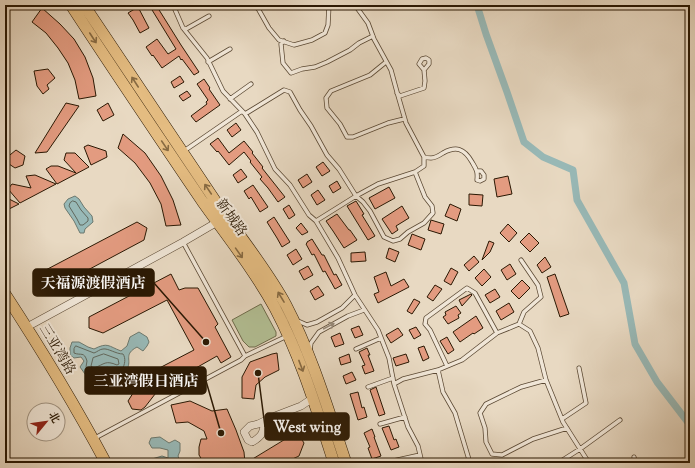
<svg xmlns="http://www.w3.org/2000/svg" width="695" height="468" font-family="'Sorts Mill Goudy','Noto Serif SC',serif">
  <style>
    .green { fill: #b3c095; stroke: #6e6c4c }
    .water { fill: #98b9b7; stroke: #6c796f }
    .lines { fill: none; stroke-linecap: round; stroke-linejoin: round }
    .shore { stroke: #61685d; stroke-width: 1 }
    .canal { stroke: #98b9b7; stroke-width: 7 }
    .building { fill: #e39b80; stroke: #2a1803 }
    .lane-casing { stroke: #5a4833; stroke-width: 5 }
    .street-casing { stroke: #5a4833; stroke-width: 8 }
    .primary-casing { stroke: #2a1803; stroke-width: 12 }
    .lane { stroke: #f0e6d7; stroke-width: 3.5 }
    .street { stroke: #f0e6d7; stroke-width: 7 }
    .primary { stroke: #e4bc81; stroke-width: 11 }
    .oneway { stroke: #876a42 }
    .oneway2 { stroke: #978978 }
    .labels { text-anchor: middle; stroke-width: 4; stroke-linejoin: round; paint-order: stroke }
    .street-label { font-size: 14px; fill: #2a1803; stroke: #f0e6d7 }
    .leader { fill: none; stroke: #2a1803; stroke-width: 1.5 }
    .callout-dot { fill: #2a1803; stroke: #f0e6d7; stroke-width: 1.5 }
    .callout { fill: #2a1803; stroke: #2a1803; stroke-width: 1.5 }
    .callout-label { font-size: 15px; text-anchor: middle; font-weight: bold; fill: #fff }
  </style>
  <rect width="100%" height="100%" fill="#e8d9c2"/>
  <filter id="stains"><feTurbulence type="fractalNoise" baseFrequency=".005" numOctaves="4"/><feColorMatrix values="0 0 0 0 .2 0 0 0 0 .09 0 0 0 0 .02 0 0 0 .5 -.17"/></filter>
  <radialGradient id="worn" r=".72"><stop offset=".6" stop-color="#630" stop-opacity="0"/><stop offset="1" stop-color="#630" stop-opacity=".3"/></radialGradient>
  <path class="green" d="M261,304L276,332V336L255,347H249L243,341L232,320Z"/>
  <path class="water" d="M75,196L79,199L84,207L92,216L93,222L85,229L84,233H80L74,221L65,208L64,204L68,199Z
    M139,332L147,337L149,342L147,346L143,351L137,347C124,354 131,359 128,367C128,369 126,371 125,373L116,374L108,371L102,375L93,379L85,374L80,367L84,361L81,357L74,358L70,355V348L72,342H79L88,347L94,349C108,342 108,346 121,351L127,346L130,337Z
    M160,437L169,443L175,440L180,443V451L178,456L180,461H186L188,463H158L152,459L162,456L168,458V450L160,448H152L149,443L151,438Z"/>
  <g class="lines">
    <path class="shore" d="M73,201L76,202L81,210L88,218V221L83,225H80L77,219L69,206L70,203Z
      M76,346L94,353C97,352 100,349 103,349C108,348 116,354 123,354C126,358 125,365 122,369L116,370L107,367L100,372L93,374L88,371L86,367L87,361C84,351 81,356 74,353V349Z
      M104,354L118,359L119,364L117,365C105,360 105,364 94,368L92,367L91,366L93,358Z"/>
    <path class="canal" d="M477,5L486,34L507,92L524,142L543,157L573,170L577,200L624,283L635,344L657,382L690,425"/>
  </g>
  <path class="building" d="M5,5H12L5,17Z
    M149,5H156L181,45L199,72L194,75L182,59L181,60L179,56L162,68L153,55L152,56L146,47L157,39L168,54L176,49Z
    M138,7L149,28L140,33L133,20L128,13Z
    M42,8L60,24L74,39L85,57L93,78L96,96L79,99L75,80L68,63L58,48L46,33L32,22Z
    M48,69L55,78L47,85L49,89L43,94L37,86L34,71Z
    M180,76L184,82L174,88L171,82Z
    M204,79L210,88L209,89L220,105L196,122L191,116L207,104L206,102L208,100L197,84Z
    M187,91L191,96L183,101L179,96Z
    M66,103L79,106L47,152L35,153Z
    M108,103L114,115L103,121L97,110Z
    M236,123L241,130L232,137L227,130Z
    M123,134L145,153L161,176L173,200L181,225L166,226L161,204L150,183L135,163L118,148Z
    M218,138L229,153L244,141L253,152L252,153L263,167L262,168L285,197L278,202L268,188L260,179L262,177L250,162L251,161L244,152L229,165L218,151L217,152L210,144Z
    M88,145L106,151L107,157L91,165L84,147Z
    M16,150L25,156L23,165L15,168L9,164L5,170V159Z
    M66,153H75L89,167L57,184L46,169L51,166H58L76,173L64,160Z
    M323,162L330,171L322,176L316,167Z
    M241,169L247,177L238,183L233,175Z
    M307,174L312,182L303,188L298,180Z
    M35,175L56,184L20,203L8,189L12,184L31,188L26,176Z
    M508,176L512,194L497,197L494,179Z
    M337,181L341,188L333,193L329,186Z
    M253,185L268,207L260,212L251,197L249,199L244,191Z
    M389,187L395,198L375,209L369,198Z
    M318,190L325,200L317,205L311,195Z
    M469,194L483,195L482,206L469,205Z
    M5,197L19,204L5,211Z
    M356,201L364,214L362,215L375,236L368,240L347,206Z
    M450,204L461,209L457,221L445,216Z
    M289,205L295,215L289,219L283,209Z
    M402,206L409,218L396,226L398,230L392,234L382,219Z
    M337,214L349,230H350L357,240L344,248L333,231L326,221Z
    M274,217L290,242L282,247L277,238L267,222Z
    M431,220L444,224L441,234L428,230Z
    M137,222L147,228L144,240L43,294L36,284L40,273Z
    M301,223L308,232L302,235L296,228Z
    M508,224L517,233L509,242L500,233Z
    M529,233L539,243L530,252L520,242Z
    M412,234L425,239L421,250L408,245Z
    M312,239L322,255H324L334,275L336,274L342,285L335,289L325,271L323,272L314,254L312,255L306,244L307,243V242Z
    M489,241L494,243L490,252L482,260Z
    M389,248L399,252L395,262L386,258Z
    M296,249L302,259L293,265L287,255Z
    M365,252L366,261L351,262V253Z
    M474,256L479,262L469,271L464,265Z
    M545,257L551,267L542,273L537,265Z
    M510,264L516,274L507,280L501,270Z
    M308,266L313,275L304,280L299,271Z
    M451,268L458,272L451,285L444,281Z
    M484,269L491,277L482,286L475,278Z
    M386,272L391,286L404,279L409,287L378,303L374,294L379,292L374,277Z
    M171,274L179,290L185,288H198L218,324L215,327L231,357L221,363L217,356L159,389L145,407L141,410L132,409L128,401L144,376L194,350L167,300L103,333L89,328V317Z
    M555,274L569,314L560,317L547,277Z
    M522,280L530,288L519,299L511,291Z
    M435,285L442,289L433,301L427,297Z
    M318,286L324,295L315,300L310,291Z
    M495,289L500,297L490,303L485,295Z
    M471,294L472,295L462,306L459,300Z
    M414,299L420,302L412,314L407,311Z
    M509,303L514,312L501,320L496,311Z
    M456,306L461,313L458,315L459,318L448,324L443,317L446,315L445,312Z
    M476,316L483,328L474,334L473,333L460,342L453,332Z
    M359,326L363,335L355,338L351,329Z
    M416,327L421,335L414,339L409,330Z
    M398,328L403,335L391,343L386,335Z
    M340,333L344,344L335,347L331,337Z
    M447,337L454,350L448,354L440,341Z
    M424,346L429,358L423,361L418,348Z
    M367,348L370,355H368L374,371L365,374L362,366L365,365L359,352Z
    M277,353L279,370L265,377L256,385L254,399L242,398V377L250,362L272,354Z
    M349,354L351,362L341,365L339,358Z
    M406,354L409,362L396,366L393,358Z
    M352,372L356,380L346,384L343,376Z
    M376,387L385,414L379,416L370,390Z
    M358,392L362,408L364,407L367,417L358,420L350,394Z
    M190,401L212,411L227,409L236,430L244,452L245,463H204L199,455V447L201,439H207L204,431L188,422L176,423L171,405Z
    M389,426L394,440L396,439L399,447L391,450L382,428Z
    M372,429L375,437H374L381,456L372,459L368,448L370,447L364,433Z
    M297,432L304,443L299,456L284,463H246Z"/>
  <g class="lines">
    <defs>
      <path id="lane" d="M173,5L183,28L207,58L223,91L245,114L257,132L275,169L290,185L309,215L316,221L338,258L350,284L355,295L378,330L389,358L394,384
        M256,5L269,28L279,40L294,45L312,40L325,33L328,25L329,5
        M257,8L271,5
        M183,28L186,29L209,16
        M284,41L281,44L283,63L291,73L302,69L315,67L327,62L350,50L359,43L373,36
        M208,62L230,49
        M386,62L370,75L331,91L326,98L327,108L340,124L347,137H353L388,123L404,119
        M397,93L400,96L424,88L425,81L424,70L419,64L422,59L426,58L429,60V64L424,70
        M230,99L251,84
        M245,114L284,90L290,92L300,110L311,126L327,155L339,169L356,196L363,202L370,211L384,237L393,241L400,239L408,232L424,223L433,213L432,206L425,197L415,172
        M184,151L242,111
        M424,157C427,158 429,158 431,158C435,158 440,155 443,153C456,146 464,148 472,162C476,169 478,171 477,180L480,181L484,179V175L481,171H477
        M316,221L356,196L378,184L415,172L424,166V157L406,123L397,92L391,70L374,39L368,23L355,5
        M183,242L245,356
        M298,321L307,325L317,322L342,308L355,295
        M519,324L530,331L538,348L546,380L563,422L589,463
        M310,349L311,343L319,332L348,316L364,310
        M356,349L381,338
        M447,366L430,330L425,324L426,318L467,288L475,293L497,333
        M438,370L443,392L455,413L470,463
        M546,380L521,387L486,404L480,413L485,428L486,442L492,454L502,455L533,439L567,428
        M368,387L393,378
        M562,419L586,403L579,368
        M380,424L405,417
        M95,438L241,360L245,356L287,336
        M634,457L635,463
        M393,461L420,455
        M422,463L418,446L408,427L394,384L403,379L438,370L462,360L497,333L519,324L524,312L541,297L538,285L521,260
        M558,463L580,449L620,420"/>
      <path id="street" d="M27,327L183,242L219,221
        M265,421C263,432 263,436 252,442L248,440L244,432L250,426L258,424L275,416L301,406L313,398"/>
      <path id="primary" d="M71,5C114,71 158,136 202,201C227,236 254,270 275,308C301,357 317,411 334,463
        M84,5C128,71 172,136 216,202C239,236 266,268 286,305C312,355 328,409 346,463
        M5,294C41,349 75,405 106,463"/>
    </defs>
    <use href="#lane" class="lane-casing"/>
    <use href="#street" class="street-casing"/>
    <use href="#primary" class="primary-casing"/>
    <use href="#lane" class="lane"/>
    <use href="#street" class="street"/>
    <use href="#primary" class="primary"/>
  </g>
  <defs><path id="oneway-shaft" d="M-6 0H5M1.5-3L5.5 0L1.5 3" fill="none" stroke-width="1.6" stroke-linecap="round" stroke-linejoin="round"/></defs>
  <g class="oneway">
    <use href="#oneway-shaft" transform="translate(93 38) rotate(57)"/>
    <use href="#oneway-shaft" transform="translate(135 82) rotate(-123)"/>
    <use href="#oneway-shaft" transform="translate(165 146) rotate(56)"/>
    <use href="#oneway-shaft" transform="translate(208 189) rotate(-124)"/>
    <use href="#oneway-shaft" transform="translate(239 253) rotate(55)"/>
    <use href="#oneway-shaft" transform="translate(281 297) rotate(-121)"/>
    <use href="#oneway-shaft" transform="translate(301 366) rotate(69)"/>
  </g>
  <use class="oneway2" href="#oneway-shaft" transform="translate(329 326) rotate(-28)"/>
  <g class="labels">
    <g class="street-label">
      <text transform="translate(232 217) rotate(55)" y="5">新城路</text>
      <text transform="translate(58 349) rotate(59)" y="5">三亚湾路</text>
    </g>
  </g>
  <path class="leader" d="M206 342L154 283M221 433L206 381M258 373L265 427"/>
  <g class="callout-dot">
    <circle cx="206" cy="342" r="4"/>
    <circle cx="221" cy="433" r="4"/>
    <circle cx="258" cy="373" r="4"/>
  </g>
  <g class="callout">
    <rect x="33" y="269" width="121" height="27" rx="4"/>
    <rect x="85" y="367" width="121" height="27" rx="4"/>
    <rect x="265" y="413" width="84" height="27" rx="4"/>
  </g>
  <g class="callout-label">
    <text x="93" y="288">天福源渡假酒店</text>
    <text x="146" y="386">三亚湾假日酒店</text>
    <text x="307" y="432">West wing</text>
  </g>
  <rect width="695" height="468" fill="none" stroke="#e8d9c2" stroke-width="20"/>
  <rect x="6" y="6" width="683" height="456" fill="none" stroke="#2a1803" stroke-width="2"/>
  <rect x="10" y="10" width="675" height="448" fill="none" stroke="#2a1803"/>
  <g transform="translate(46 422) rotate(61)"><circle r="19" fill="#f0e6d7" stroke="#a19482"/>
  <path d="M0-3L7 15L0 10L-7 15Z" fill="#8f2418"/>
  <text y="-6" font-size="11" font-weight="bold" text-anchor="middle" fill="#2a1803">北</text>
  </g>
  <rect width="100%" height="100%" filter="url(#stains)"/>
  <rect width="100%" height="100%" fill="url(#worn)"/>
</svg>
